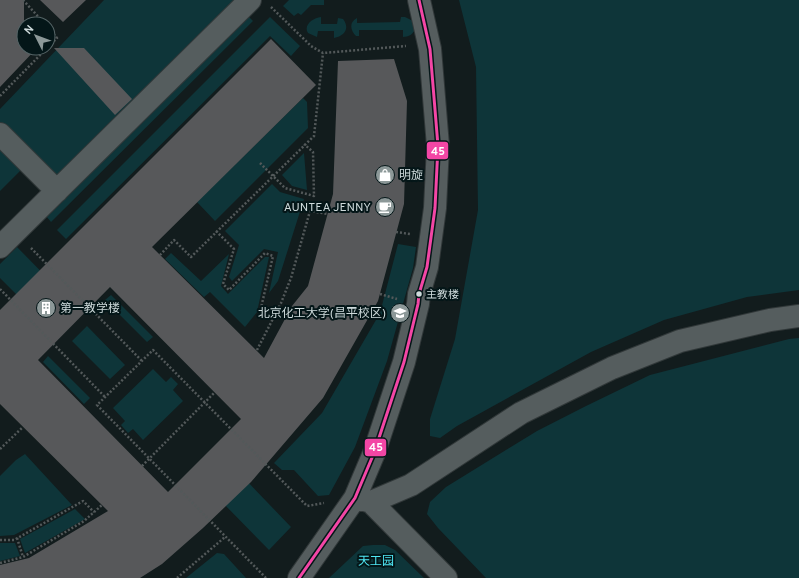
<svg xmlns="http://www.w3.org/2000/svg" width="799" height="578" font-family="Overpass,'Noto Sans SC',sans-serif">
  <style>
    .green { fill: #0e3539 }
    .building { fill: #57585a; fill-rule: evenodd }
    .lines { fill: none; stroke-linecap: round; stroke-linejoin: round }
    .minor-casing { stroke: #313839; stroke-width: 24 }
    .path { stroke: #53595a; stroke-width: 2.5; stroke-dasharray: 2 2; stroke-linecap: butt }
    .minor { stroke: #555d5e; stroke-width: 22 }
    .bus-1-casing { stroke: #041618; stroke-width: 6 }
    .bus-1 { stroke: #f346a5; stroke-width: 3 }
    .bus-dot { fill: #cedadb; stroke: #041618; stroke-width: 1.5 }
    .labels { text-anchor: middle; stroke-width: 4; stroke-linejoin: round; paint-order: stroke }
    .bus-label { font-size: 11px; fill: #cedadb; stroke: #041618; text-anchor: start }
    .poi-label { font-size: 12px; fill: #cedadb; stroke: #041618; text-anchor: start }
    .park-label { font-size: 12px; fill: #50e8f5; stroke: #041618 }
    .line-badge { stroke: #041618; stroke-width: 1.5 }
    .badge-label { font-size: 11px; text-anchor: middle; font-weight: bold; fill: #fff }
  </style>
  <rect width="100%" height="100%" fill="#121c1d"/>
  <path class="green" d="M104,0H239L56,183L0,125V109Z
    M289,0H324V5H311L301,15L298,13L294,16L283,6Z
    M459,0H799V290L747,297L664,320L591,352L457,426L440,438L430,436V419L455,339L478,210L476,67Z
    M249,17L253,21L51,222L46,216Z
    M270,17L300,46L291,56L270,36L66,239L57,230Z
    M321,17V24H337L338,18L343,19C350,28 345,36 334,38V31H318L317,37L308,33C303,25 313,18 321,17Z
    M401,17H405L413,21C413,23 415,25 415,27C415,34 408,37 403,37V30H359V36H356C350,30 349,22 357,18V23L400,22Z
    M303,98L307,102L308,128L215,221L197,202Z
    M0,149L21,170L0,191Z
    M304,153L307,190L292,186L282,175Z
    M272,184L280,192L304,199L278,281L269,293L278,252L264,249L232,281L229,277L239,245L225,231Z
    M398,244L416,247L413,268L387,361L355,447L329,495L318,496L294,470H282L274,463L322,413L380,313Z
    M17,247L74,305L50,328L0,278V264Z
    M171,253L201,281L229,254L221,286L228,294L265,257H269L257,312L245,327L210,292L204,297L165,259Z
    M111,295L153,337L147,342L105,300Z
    M87,326L125,365L110,379L72,341Z
    M799,338V578H486L438,528L427,514L430,502L446,487L537,431L586,406L650,375L789,339Z
    M48,356L90,398L84,404L43,362Z
    M153,369L166,382L171,377L178,384L173,390L183,401L143,440L133,429L128,433L121,425L125,421L113,408Z
    M25,454L72,505L14,535L0,536V476L16,460Z
    M245,479L291,527L269,550L222,502Z
    M75,509L85,519L25,553L20,539Z
    M0,543H15L20,556L0,561Z
    M373,545H385L395,550L424,578H329L363,546Z
    M217,553L224,554L246,578H186Z"/>
  <path class="building" d="M0,0H24V48H37L0,87Z
    M40,0H86L63,22Z
    M271,39L316,85L152,247L264,358L292,306L308,286L333,194L338,61L394,59L407,101L404,204L378,301L323,398L251,482L203,528L162,564L140,578H0V565L29,558L108,511L0,404V310ZM110,287L241,419L168,492L38,360Z
    M54,48H84L132,99L115,115Z"/>
  <g class="lines">
    <defs>
      <path id="minor" d="M0,134L57,191
        M0,247L250,0
        M358,498L371,502L446,578
        M371,502L411,485L521,413L612,368L680,341L770,320L799,316
        M299,578L355,498L374,453L404,362L418,304L419,294L427,267L435,208L438,146L430,49L419,0"/>
    </defs>
    <use href="#minor" class="minor-casing"/>
    <path class="path" d="M23,0L45,24
      M271,7L311,46L323,53L406,46
      M48,28L57,38L48,47
      M0,96L47,48
      M260,163L285,188L314,196L313,152L304,144
      M216,231L234,249L223,284L229,290L265,253L273,256L261,308L272,320
      M396,232L410,234
      M31,248L142,361
      M160,255L174,240L191,257L314,136L323,53
      M0,289L105,397
      M380,294L397,299
      M257,350L281,303L291,278L310,211L328,214
      M0,449L23,427
      M142,466L215,392
      M17,538L23,557
      M0,540H14L83,501L94,512
      M0,563L23,557L84,521L102,505
      M177,578L225,537
      M266,578L97,405L153,350L307,506L324,503"/>
    <use href="#minor" class="minor"/>
    <defs>
      <path id="bus-1" d="M299,578L355,498L374,453L404,362L418,304L419,294L427,267L435,208L438,146L430,49L419,0"/>
    </defs>
    <use href="#bus-1" class="bus-1-casing"/>
    <use href="#bus-1" class="bus-1"/>
  </g>
  <defs>
    <symbol id="shop-disc" viewBox="-11 -11 22 22"><circle r="9.5" fill="#8c9898" stroke="#041618"/><path d="M-5-2.5h2.3a2.7 3.5 0 0 1 5.4 0H5L5.5 6h-11ZM-1.5-2.5h3a1.5 2.3 0 0 0-3 0Z" fill="#fff"/></symbol>
    <symbol id="cafe-disc" viewBox="-11 -11 22 22"><circle r="9.5" fill="#8c9898" stroke="#041618"/><path d="M-5.5-4.5H6V0H3Q3 3.5 0 3.5H-2.5Q-5.5 3.5-5.5 0ZM3-3.2v2h1.7v-2ZM-6 4.5H4V6H-6Z" fill="#fff"/></symbol>
    <symbol id="building-disc" viewBox="-11 -11 22 22"><circle r="9.5" fill="#8c9898" stroke="#041618"/><path d="M-4-6H4V6H1V3H-1V6H-4ZM-2.5-4.3h1.7v1.8h-1.7ZM.8-4.3h1.7v1.8H.8ZM-2.5-1h1.7V.8h-1.7ZM.8-1h1.7V.8H.8Z" fill="#fff"/></symbol>
    <symbol id="university-disc" viewBox="-11 -11 22 22"><circle r="9.5" fill="#8c9898" stroke="#041618"/><path d="M0-5L7-2L0 1L-7-2ZM-4 1L0 2.5L4 1V4Q0 6-4 4Z" fill="#fff"/></symbol>
  </defs>
  <g fill-rule="evenodd">
    <use href="#shop-disc" x="374" y="164" width="22" height="22"/>
    <use href="#cafe-disc" x="374" y="196" width="22" height="22"/>
    <use href="#building-disc" x="35" y="297" width="22" height="22"/>
    <use href="#university-disc" x="389" y="302" width="22" height="22"/>
  </g>
  <circle class="bus-dot" cx="419" cy="294" r="3.5"/>
  <g class="labels">
    <g class="bus-label">
      <text x="426" y="298">主教楼</text>
    </g>
    <g class="poi-label">
      <text x="399" y="179">明旋</text>
      <text x="371" y="211" text-anchor="end">AUNTEA JENNY</text>
      <text x="60" y="312">第一教学楼</text>
      <text x="386" y="317" text-anchor="end">北京化工大学(昌平校区)</text>
    </g>
    <g class="park-label">
      <text x="376" y="565">天工园</text>
    </g>
  </g>
  <g class="line-badge">
    <rect x="426" y="141" width="23" height="19" rx="4" fill="#f346a5"/>
    <rect x="364" y="438" width="23" height="19" rx="4" fill="#f346a5"/>
  </g>
  <g class="badge-label">
    <text x="438" y="155">45</text>
    <text x="376" y="451">45</text>
  </g>
  <g transform="translate(36 36) rotate(312)"><circle r="19" fill="#041618" stroke="#556466"/>
  <path d="M0-3L7 15L0 10L-7 15Z" fill="#8c9898"/>
  <text y="-6" font-size="11" font-weight="bold" text-anchor="middle" fill="#cedadb">N</text>
  </g>
</svg>
